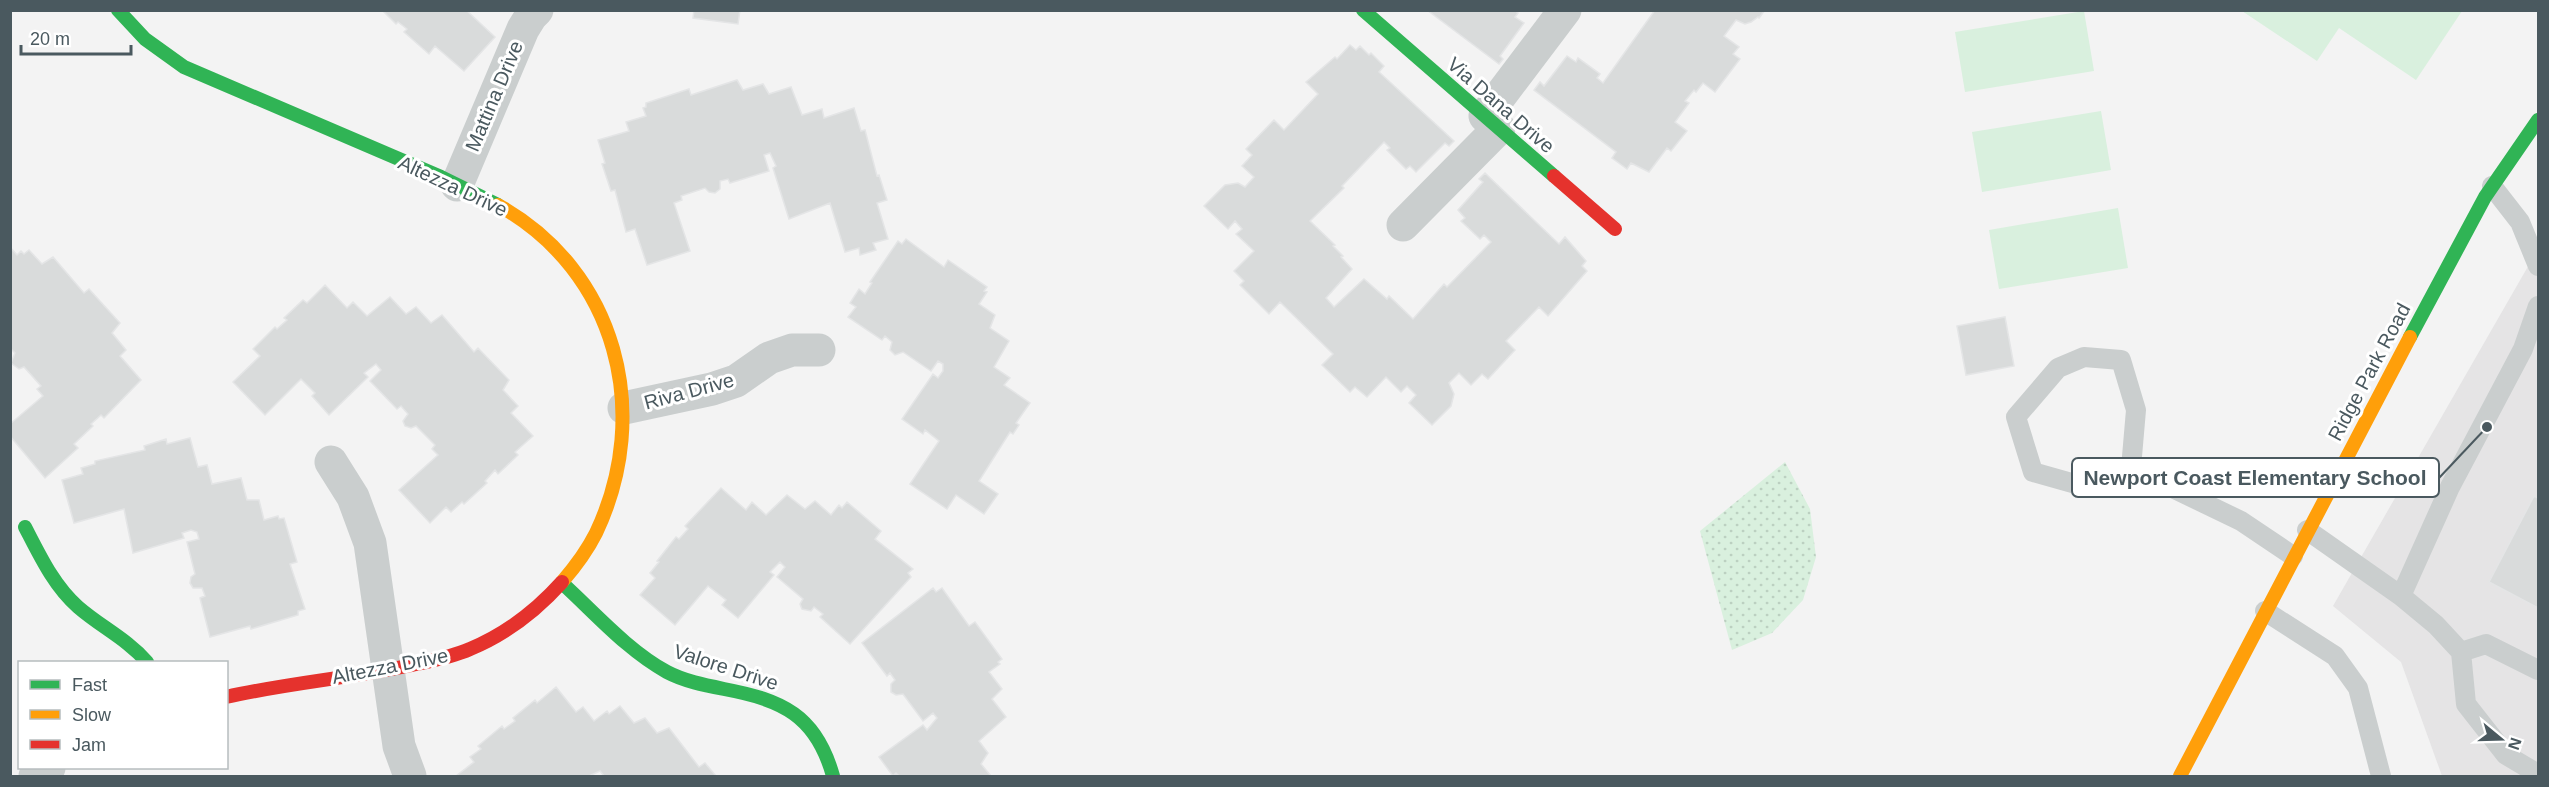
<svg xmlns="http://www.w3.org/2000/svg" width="2549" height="787" font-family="Helvetica,sans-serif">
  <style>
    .education { fill: #e5e4e5 }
    .grass { fill: url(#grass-dots) }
    .garden { fill: #d9f0de }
    .building { fill: #d9dbdb; stroke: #e4e5e6; stroke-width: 1.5 }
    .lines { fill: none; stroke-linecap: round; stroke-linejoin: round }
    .lane { stroke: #cacece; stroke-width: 20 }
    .street { stroke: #cacece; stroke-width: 33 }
    .fast { stroke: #30b455; stroke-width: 14 }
    .slow { stroke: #ff9f0a; stroke-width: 14 }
    .jam { stroke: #e5322d; stroke-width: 14 }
    .labels { text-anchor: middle; stroke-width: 6; stroke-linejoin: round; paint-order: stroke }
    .street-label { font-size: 20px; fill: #4a595f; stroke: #fff }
    .leader { fill: none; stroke: #4a595f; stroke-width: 2 }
    .callout-dot { fill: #4a595f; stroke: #fff; stroke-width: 2 }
    .callout { fill: #fff; stroke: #4a595f; stroke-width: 2 }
    .callout-label { font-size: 21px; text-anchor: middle; font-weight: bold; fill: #4a595f }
  </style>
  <defs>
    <pattern id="grass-dots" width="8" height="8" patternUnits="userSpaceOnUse" patternTransform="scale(1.5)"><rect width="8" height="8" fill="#d9f0de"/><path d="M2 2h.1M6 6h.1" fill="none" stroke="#bcd0c1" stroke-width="1.8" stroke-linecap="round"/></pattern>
  </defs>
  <rect width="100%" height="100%" fill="#f3f3f3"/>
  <path class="education" d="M2538,249V776H2442L2401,662L2333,606Z"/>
  <path class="grass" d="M1785,462L1810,509L1816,557L1803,600L1772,633L1732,650L1700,531Z"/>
  <path class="garden" d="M2084,11L2094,71L1965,92L1955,32Z
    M2242,11H2462L2416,80L2339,28L2317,61Z
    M2101,111L2111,170L1982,192L1972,132Z
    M2118,208L2128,268L1999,289L1989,230Z"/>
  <path class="building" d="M382,10H466L495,37L464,71L435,46L429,54L404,32L407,29L398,22L396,24Z
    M694,10H740L738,24L693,18Z
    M1427,10H1515L1518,13L1515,17L1524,23L1500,56L1503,59L1499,64Z
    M1655,10H1765L1759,18L1758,17L1751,22L1745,24L1736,20L1724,36L1739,47L1733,54L1740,59L1715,92L1703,83L1696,92L1694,90L1685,101L1689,103L1675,122L1687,131L1671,151L1667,148L1649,172L1631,163L1627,169L1612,158L1616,152L1534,90L1540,82L1544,86L1567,56L1576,62L1578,58L1600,74L1597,78L1603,83Z
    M1350,45L1356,50L1360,46L1369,55L1371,53L1384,66L1379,72L1454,141L1449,146L1445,143L1416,172L1410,166L1406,169L1387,150L1390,148L1384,142L1342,186L1344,188L1310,221L1335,245L1333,246L1343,256L1341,257L1352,269L1326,298L1334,307L1364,279L1387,299L1389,296L1413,319L1444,284L1447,287L1491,242L1484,235L1480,239L1461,221L1465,218L1458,210L1483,182L1479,179L1485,173L1559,244L1565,237L1586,261L1582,266L1587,271L1548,316L1539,307L1506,341L1515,350L1488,379L1482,374L1471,385L1459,373L1449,383L1454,394L1451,406L1432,425L1409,403L1416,395L1407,386L1401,392L1386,377L1367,397L1355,387L1350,392L1322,365L1333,354L1280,302L1269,314L1240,285L1244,281L1234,271L1254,251L1236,234L1242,229L1235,221L1228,229L1204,206L1225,185L1238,183L1245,187L1254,177L1242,166L1252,155L1246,149L1274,120L1284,130L1318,94L1306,82L1335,57L1337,59Z
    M737,80L743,90L763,84L769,94L791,87L802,115L822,109L824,118L854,108L861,131L865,130L877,176L879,175L887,200L877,203L888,239L873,243L876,250L860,255L859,248L845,252L830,203L789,219L773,168L776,166L770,153L764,155L769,171L730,183L728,179L720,181V189L715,193L709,192L705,188L681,196L682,200L674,203L690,251L647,265L635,229L626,232L615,190L611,191L602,164L605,163L598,140L629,131L626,122L646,116L643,108L646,107V103L689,89L691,95Z
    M906,239L944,267L948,260L987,287L984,291L987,292L979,304L995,315L990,328L1009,341L994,367L1010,378L1004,385L1030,403L1016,423L1019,425L1013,434L1010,432L979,481L998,494L984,514L956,495L947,509L910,484L939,441L925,430L923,434L902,419L933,374L938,378L943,371V364L938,361L931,371L903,352L895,355L890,350L892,342L885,336L882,340L848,317L856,307L850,303L859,289L865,294L872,283L870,282L898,241L902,244Z
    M10,247L17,255L21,251L24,254L29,250L42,264L53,257L84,293L89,289L120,323L112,333L126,350L120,356L141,380L104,418L101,415L91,424L93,426L74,444L78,448L45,478L10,436V424L43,396L37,389L41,386L24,367L19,369L11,363L15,353L10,348Z
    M325,285L347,308L353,302L367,316L390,297L406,314L416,307L431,323L442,315L474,352L478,348L509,380L503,390L518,406L511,413L533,436L515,452L518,455L498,474L495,470L485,481L487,483L464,504L462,502L451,512L446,507L430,523L399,490L438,455L432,449L435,445L416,426L411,428L405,426L403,421L408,414L401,406L397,409L370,381L381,370L376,364L364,373L368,377L329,415L312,396L315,393L301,379L265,415L233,382L260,356L253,349L275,327L277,329L287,320L284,318L303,300L307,303Z
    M2005,317L2014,366L1966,375L1957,326Z
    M190,438L198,467L207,465L212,484L241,478L247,500H259L264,520L278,516L279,519L284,518L297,562L290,564L305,609L298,611V615L251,629L250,626L210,637L200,598L205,596L202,588H193L190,583L191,577L195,574L187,542L199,539L197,532L191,530L182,533L184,538L133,553L124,509L74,523L62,480L83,474L81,468L95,464V461L145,450L144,446L166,439L167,444Z
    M721,488L746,510L752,502L766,515L787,495L805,509L815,501L831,515L839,505L842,508L847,502L881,531L875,539L913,569L908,573L911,577L850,644L820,617L823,614L814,607L811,611L802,609L800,604L803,599L777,577L785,567L780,562L770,572L774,575L738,618L722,605L726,600L708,586L675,625L640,595L655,578L650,573L659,562L657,561L676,537L679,539L688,529L685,526Z
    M2534,496L2538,498V608L2489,582Z
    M933,588L936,592L942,588L969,626L975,622L1002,659L998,662L1000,664L989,672L1002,689L992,699L1006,717L979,741L988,753L981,764L991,776H899L896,773L893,776L879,757L923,725L927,730L937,718L933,713L923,721L903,694L896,695L891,692V684L895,680L890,673L887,676L862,643Z
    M556,687L576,712L583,707L594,721L607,711L609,714L620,706L634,723L645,718L657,733L669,728L699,767L705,763L716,776H604L600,771L589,776H456L474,762L470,757L481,749L478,746L502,726L504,729L515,721L513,718L535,700L537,703Z"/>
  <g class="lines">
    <path class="lane" d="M2492,186L2520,222L2538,266
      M2131,468L2136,410L2121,360L2084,357L2058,368L2016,417L2033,472L2079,485L2131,468L2241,521L2293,556
      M2307,530L2401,596L2436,625L2461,652L2466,704L2506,755L2538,774
      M2401,596L2450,487L2523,349L2538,306
      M2265,611L2335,656L2358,688L2381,776
      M2461,652L2486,644L2538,670"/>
    <path class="street" d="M1485,116L1565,10
      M457,185L523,29L531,16L537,10
      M1403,225L1499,128
      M624,408L712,389L736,381L769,358L792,350H819
      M331,462L353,497L370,543L399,746L410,776
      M35,776L49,768"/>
    <path class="fast" d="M118,10L145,39L184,67L441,177L498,205
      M1363,10L1554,176
      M2410,337L2485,197L2538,120
      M25,527C40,556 54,586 78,607C101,627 127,639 147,662
      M562,583C595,613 627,650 667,672C684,681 704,685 724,689C782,700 816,715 833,776"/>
    <path class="slow" d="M498,205C617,271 653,413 596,533C587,551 575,567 562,582
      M2180,776L2410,337"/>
    <path class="jam" d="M1554,176L1615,229
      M226,697C287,683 351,678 412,665C431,661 452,657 470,649C506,634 536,611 562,582"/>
  </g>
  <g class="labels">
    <g class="street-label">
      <text transform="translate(494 96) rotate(-67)" y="7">Mattina Drive</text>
      <text transform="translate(1501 105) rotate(41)" y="7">Via Dana Drive</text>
      <text transform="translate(453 186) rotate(25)" y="7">Altezza Drive</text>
      <text transform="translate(2369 372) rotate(-62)" y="7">Ridge Park Road</text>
      <text transform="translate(689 391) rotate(-15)" y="7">Riva Drive</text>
      <text transform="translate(390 666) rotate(-11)" y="7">Altezza Drive</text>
      <text transform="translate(726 667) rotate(18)" y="7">Valore Drive</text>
    </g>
  </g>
  <path class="leader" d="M2487 427L2439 478"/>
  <circle class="callout-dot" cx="2487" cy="427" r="6"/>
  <rect class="callout" x="2072" y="458" width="367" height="39" rx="6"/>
  <g class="callout-label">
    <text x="2255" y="485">Newport Coast Elementary School</text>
  </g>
  <rect width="2549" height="787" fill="none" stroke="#4a595f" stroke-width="24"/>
  <rect x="18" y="661" width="210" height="108" fill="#ffffff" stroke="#b7bdbf" stroke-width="1.5"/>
  <rect x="30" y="680" width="30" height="9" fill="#30b455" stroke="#b7bdbf" stroke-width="1.5"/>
  <text x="72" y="691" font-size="18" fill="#4a595f">Fast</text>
  <rect x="30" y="710" width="30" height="9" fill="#ff9f0a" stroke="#b7bdbf" stroke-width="1.5"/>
  <text x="72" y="721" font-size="18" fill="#4a595f">Slow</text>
  <rect x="30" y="740" width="30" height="9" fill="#e5322d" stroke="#b7bdbf" stroke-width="1.5"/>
  <text x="72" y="751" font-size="18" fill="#4a595f">Jam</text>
  <g transform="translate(2501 739) rotate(109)" stroke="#ffffff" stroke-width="4.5" paint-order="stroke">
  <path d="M0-4.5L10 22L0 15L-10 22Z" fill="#4a595f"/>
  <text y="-9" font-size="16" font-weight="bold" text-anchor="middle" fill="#4a595f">N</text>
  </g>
  <path d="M21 45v9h110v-9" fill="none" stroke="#4a595f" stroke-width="3"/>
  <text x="30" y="45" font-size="18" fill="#4a595f" stroke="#ffffff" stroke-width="4.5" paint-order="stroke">20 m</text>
</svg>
